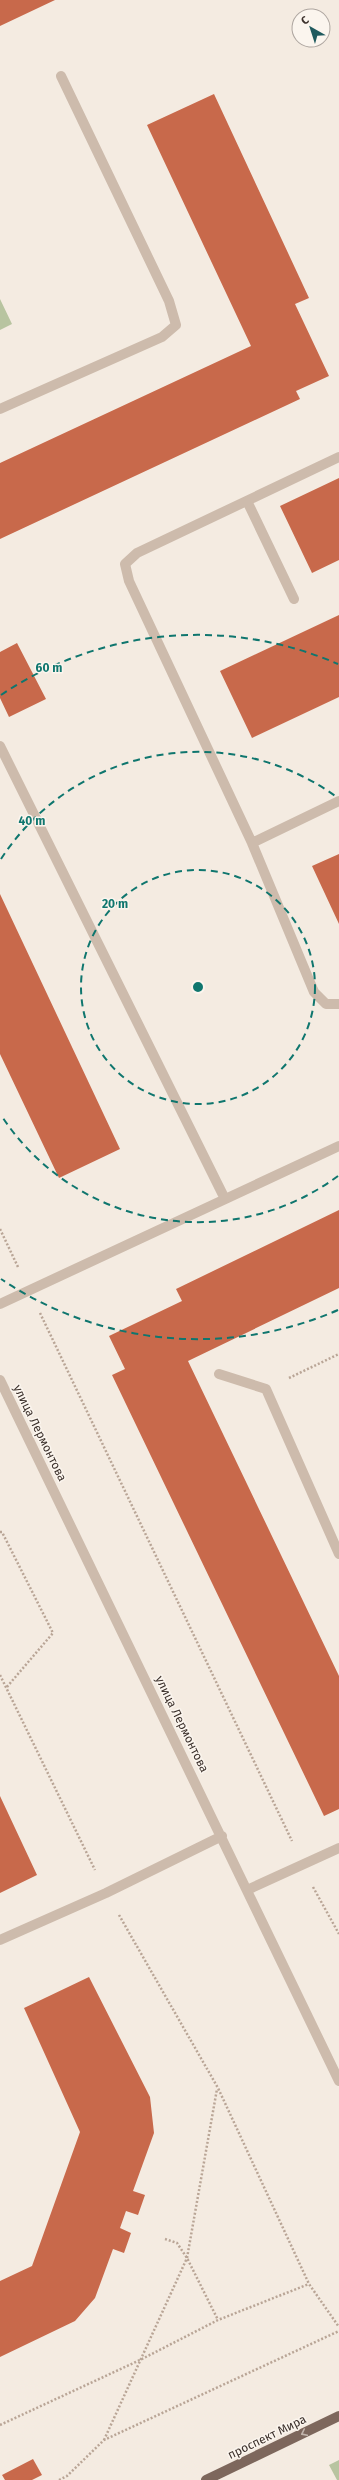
<svg xmlns="http://www.w3.org/2000/svg" width="339" height="2480" font-family="'Fira Sans',sans-serif">
  <style>
    .green { fill: #b8c4a0 }
    .building { fill: #c8694b }
    .lines { fill: none; stroke-linecap: round; stroke-linejoin: round }
    .path { stroke: #b9a596; stroke-width: 2.5; stroke-dasharray: 2 2; stroke-linecap: butt }
    .minor { stroke: #cdbbac; stroke-width: 10 }
    .major { stroke: #7d675c; stroke-width: 10 }
    .oneway { stroke: #c2b5ac }
    .ring { fill: none; stroke: #0f766e; stroke-width: 2; stroke-dasharray: 7 5 }
    .labels { text-anchor: middle; stroke-width: 3; stroke-linejoin: round; paint-order: stroke }
    .street-label { font-size: 12px; fill: #3b302b; stroke: #fbf5ee }
    .centre { fill: #0f766e; stroke: #fbf5ee; stroke-width: 2 }
    .ring-label { font-size: 12px; text-anchor: middle; font-weight: bold; fill: #0f766e; stroke: #fbf5ee; stroke-width: 3; stroke-linejoin: round; paint-order: stroke }
  </style>
  <rect width="100%" height="100%" fill="#f4ebe1"/>
  <path class="green" d="M0,299L12,324L0,330Z
    M339,2460V2480H337L329,2465Z"/>
  <path class="building" d="M0,0H55L0,26Z
    M214,94L309,298L295,304L329,376L296,391L300,399L0,539V463L251,346L147,125Z
    M339,478V560L312,573L280,506Z
    M339,615V697L252,738L220,671Z
    M17,643L46,699L9,717L0,698V652Z
    M339,854V924L312,866Z
    M0,894L120,1149L59,1178L0,1054Z
    M339,1210V1288L188,1361L339,1676V1809L324,1816L112,1375L125,1369L109,1336L182,1301L176,1289Z
    M0,1796L37,1875L0,1893Z
    M89,1977L150,2097L154,2133L133,2191L145,2195L138,2215L126,2211L120,2228L131,2233L124,2253L113,2249L95,2298L75,2321L0,2357V2281L32,2266L80,2132L24,2008Z
    M33,2459L42,2475L32,2480H5L2,2475Z"/>
  <g class="lines">
    <path class="path" d="M0,1229L18,1267
      M40,1313L292,1841
      M289,1378L339,1354
      M0,1532H2L53,1633L6,1688
      M0,1675L95,1870
      M313,1887L339,1934
      M119,1915L218,2088L309,2284L339,2327
      M165,2239L177,2243L187,2258L218,2320
      M0,2425L140,2360L218,2320L309,2284
      M104,2440L187,2258L217,2089
      M59,2480L67,2476L104,2440L339,2331"/>
    <path class="minor" d="M0,409L162,337L176,325L169,301L61,76
      M339,457L137,553L125,564L129,581L252,843L314,992L326,1004H339
      M247,501L294,599
      M0,746L225,1199
      M252,843L339,801
      M0,1304L339,1146
      M219,1374L266,1389L339,1554
      M0,1380L339,2081
      M247,1890L339,1848
      M0,1940L106,1893L222,1836"/>
    <path class="major" d="M206,2480L339,2416"/>
  </g>
  <defs><path id="oneway-chevron" d="M-2-3.5L2.5 0L-2 3.5" fill="none" stroke-width="1.6" stroke-linecap="round" stroke-linejoin="round"/></defs>
  <use class="oneway" href="#oneway-chevron" transform="translate(304 2433) rotate(154)"/>
  <g class="ring">
    <circle cx="198" cy="987" r="117"/>
    <path d="M338 1176A235 235 0 0 1 1 1115M1 859A235 235 0 0 1 338 798"/>
    <path d="M338 1310A352 352 0 0 1 1 1279M1 695A352 352 0 0 1 338 664"/>
  </g>
  <g class="labels">
    <g class="street-label">
      <text transform="translate(40 1433) rotate(64)" y="4">улица Лермонтова</text>
      <text transform="translate(182 1724) rotate(64)" y="4">улица Лермонтова</text>
      <text transform="translate(267 2437) rotate(-26)" y="4">проспект Мира</text>
    </g>
  </g>
  <circle cx="198" cy="987" r="6" class="centre"/>
  <g class="ring-label">
    <text x="49" y="672">60 m</text>
    <text x="32" y="825">40 m</text>
    <text x="115" y="908">20 m</text>
  </g>
  <g transform="translate(311 28) rotate(321)"><circle r="19" fill="#fbf5ee" stroke="#aea6a0"/>
  <path d="M0-3L7 15L0 10L-7 15Z" fill="#1f5a5e"/>
  <text y="-6" font-size="11" font-weight="bold" text-anchor="middle" fill="#3b302b">С</text>
  </g>
</svg>
